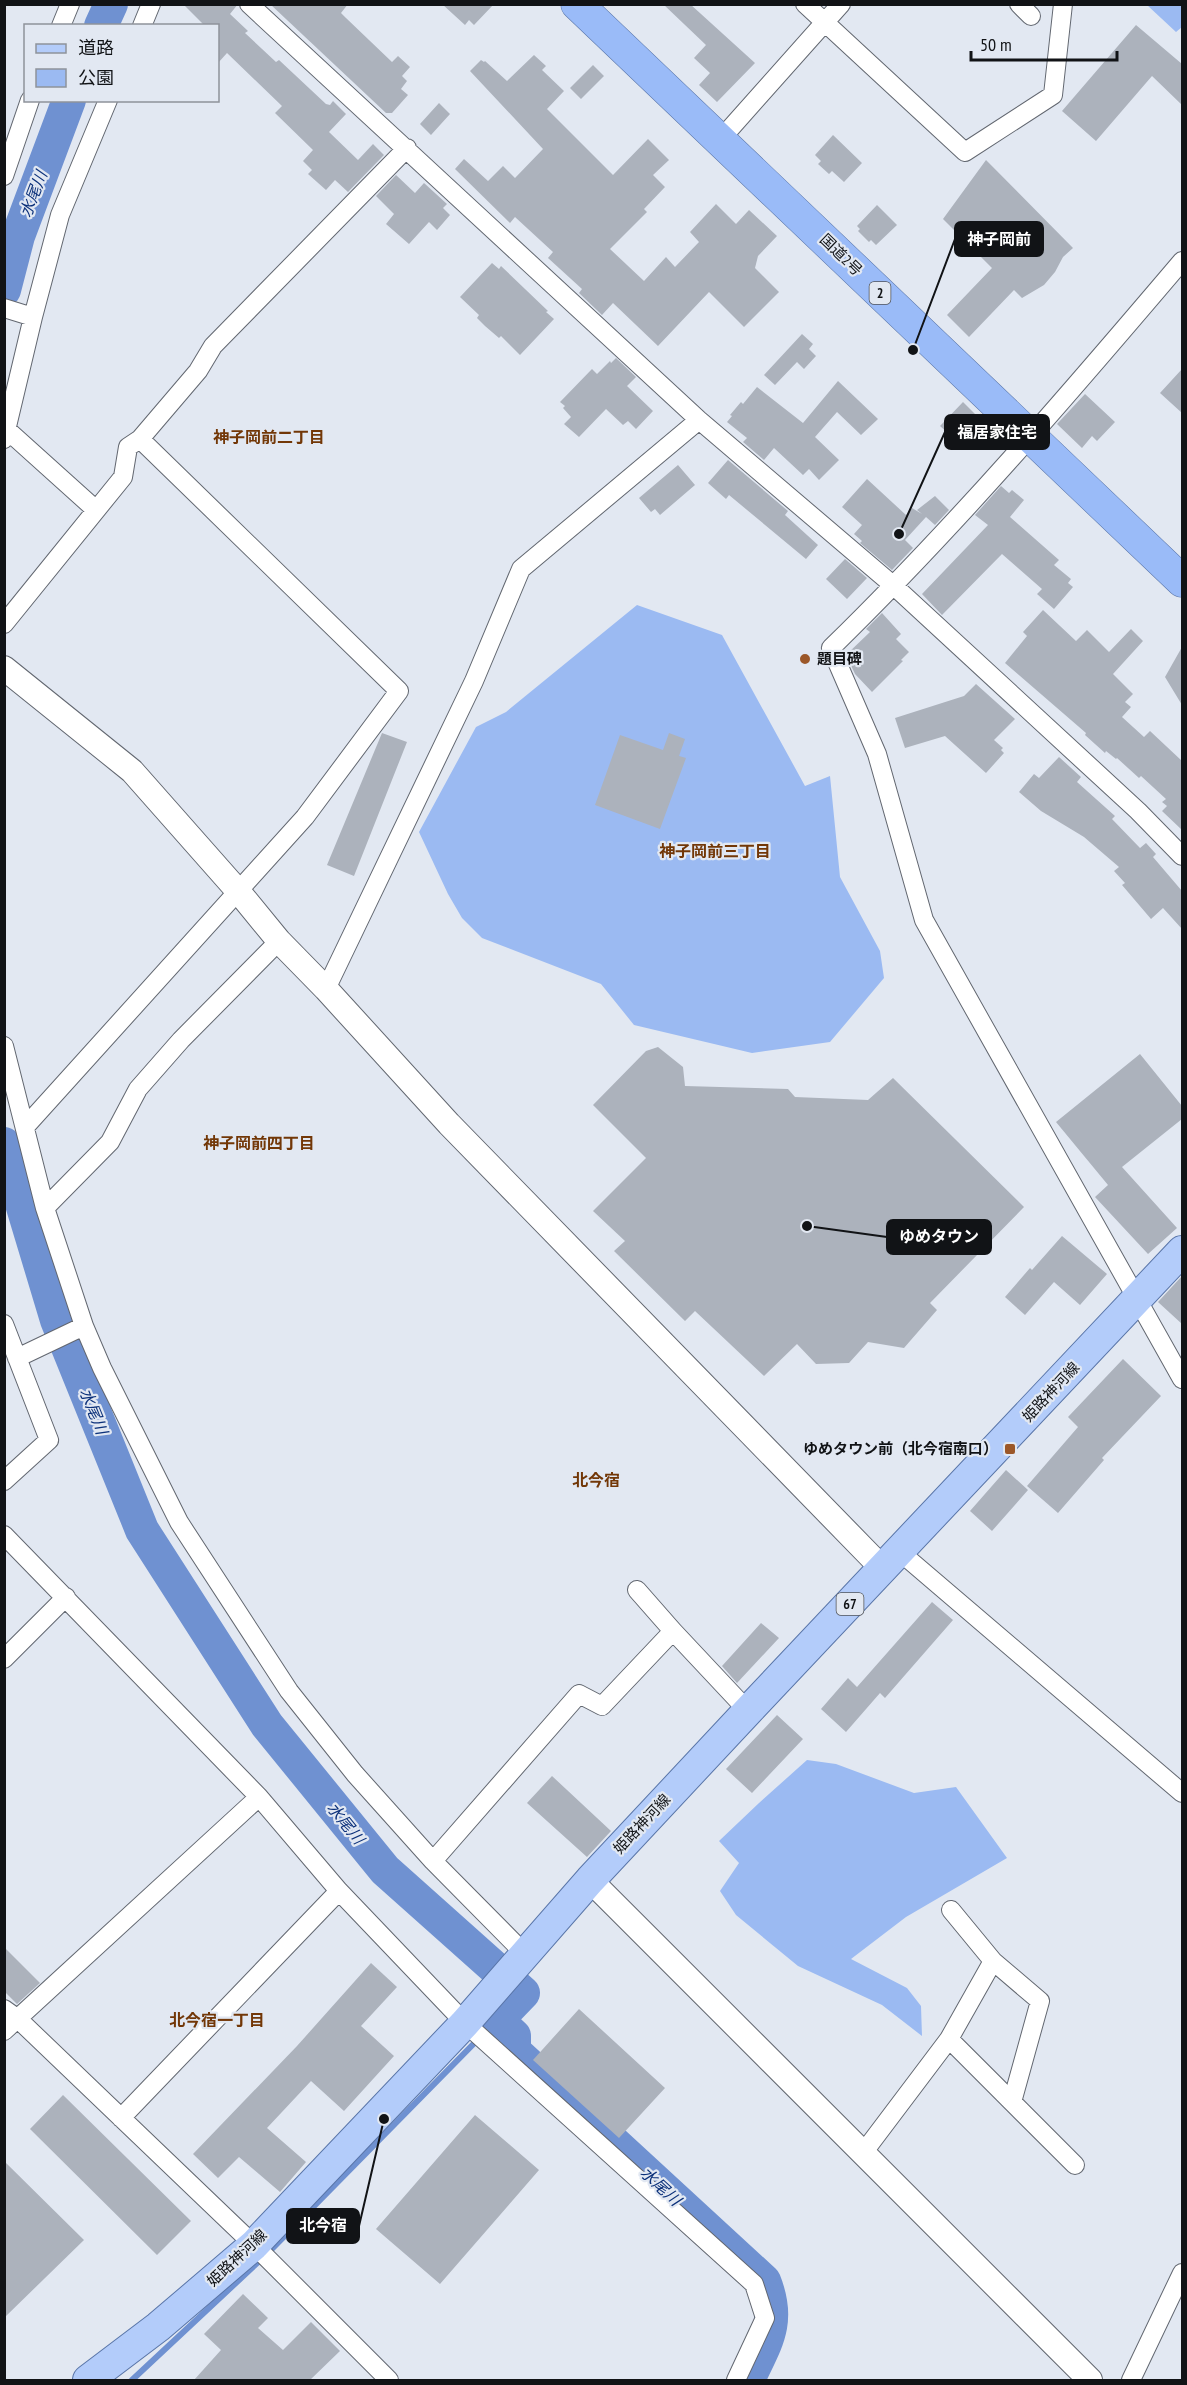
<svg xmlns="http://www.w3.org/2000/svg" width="1187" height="2385" font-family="'PT Sans Narrow','Noto Sans JP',sans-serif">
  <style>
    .green { fill: #9bbaf2 }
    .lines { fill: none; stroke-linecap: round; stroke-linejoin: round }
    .stream { stroke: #6f91d1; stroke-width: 6 }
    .river { stroke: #6f91d1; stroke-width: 34 }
    .building { fill: #acb2bc }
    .minor-casing { stroke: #626770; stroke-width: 20 }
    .tertiary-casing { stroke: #626770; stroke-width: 26 }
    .primary-casing { stroke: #5975a8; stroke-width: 32 }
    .trunk-casing { stroke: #5975a8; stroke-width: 33 }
    .minor { stroke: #fff; stroke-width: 18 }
    .tertiary { stroke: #fff; stroke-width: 24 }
    .primary { stroke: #b3ccfa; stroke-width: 30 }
    .trunk { stroke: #9abbf8; stroke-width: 32 }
    .poi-dot { fill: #9b5729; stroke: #e2e8f2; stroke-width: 2 }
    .labels { text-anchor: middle; stroke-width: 4.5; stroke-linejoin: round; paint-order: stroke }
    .shield { fill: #e2e8f2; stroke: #505358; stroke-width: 1.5 }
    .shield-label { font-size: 14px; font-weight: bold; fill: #111316 }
    .street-label { font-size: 15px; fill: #111316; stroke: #e2e8f2 }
    .poi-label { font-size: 15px; font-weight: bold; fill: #111316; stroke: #e2e8f2; text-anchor: start }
    .water-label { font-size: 16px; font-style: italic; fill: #0c317a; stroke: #e2e8f2 }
    .neighbourhood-label { font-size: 16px; font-weight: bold; fill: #723707; stroke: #e2e8f2 }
    .leader { fill: none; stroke: #111316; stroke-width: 2 }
    .callout-dot { fill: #111316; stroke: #e2e8f2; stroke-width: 2 }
    .callout { fill: #111316; stroke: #111316; stroke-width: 2 }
    .callout-label { font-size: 16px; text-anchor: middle; font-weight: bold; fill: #fff }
  </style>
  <rect width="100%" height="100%" fill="#e2e8f2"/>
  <path class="green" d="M1147,5H1182V27L1176,32Z
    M637,605L722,635L805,786L830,776L840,877L880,951L884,978L830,1042L752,1053L634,1025L601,984L482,938L462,918L448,894L419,832L476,727L506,712Z
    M807,1760L836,1764L914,1793L956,1787L1007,1858L906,1917L851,1959L907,1988L921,2006L922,2036L882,2005L798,1966L736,1915L720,1891L739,1863L719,1841L759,1803Z"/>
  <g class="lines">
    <path class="stream" d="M132,2380L269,2252L497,2020"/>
    <path class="river" d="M101,26L111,4
      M4,290L18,236L69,100
      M4,1144L57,1320L142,1530L267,1725L385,1870L523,1993L497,2020L514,2036V2051L764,2281C781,2323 765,2343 748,2380"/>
  </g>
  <path class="building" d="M183,4H238L230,14L248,31L245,33L276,62L279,60L326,104L330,105L333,101L346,114L329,132L358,160L373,144L384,155L348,192L335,180L326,190L308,174L312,170L303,161L313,150L275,113L282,106L227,53L218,63V26H205Z
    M270,4H348L341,13L346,18L392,62L398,56L410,67L402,76L407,81L401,89L408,95L392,113H386Z
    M442,4H494L474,25L469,20L465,25Z
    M663,4H690L755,63L717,102L699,85L710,73L694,58L706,45Z
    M1136,25L1182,64V105L1152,76L1096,141L1062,111Z
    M534,55L546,66L542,70L564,91L547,109L613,175L648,139L669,160L653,175L665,187L644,209L647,212L610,249L644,281L666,257L675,267L699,242L690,232L716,204L736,224L749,210L777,236L758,256L755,268L779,292L744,327L709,292L658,346L613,303L602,315L579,293L582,289L548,258L553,252L515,217L510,223L455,169L464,159L488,181L503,166L515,178L543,149L470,71L481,60L484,62L485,61L507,81Z
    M593,65L604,76L581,99L570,88Z
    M439,103L450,114L431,135L420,124Z
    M833,135L862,163L844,182L832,171L829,174L818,164L821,161L815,155Z
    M986,160L1073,248L1063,257L1055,272L1044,285L1022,298L1014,290L969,337L947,315L992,268L943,219Z
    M396,175L415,193L424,183L447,204L443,208L450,215L437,230L429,222L409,244L386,224L394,214L376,196Z
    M877,205L897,225L876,245L871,240L869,242L858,231L860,229L857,226Z
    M492,263L499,269L501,266L548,311L546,312L554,319L520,355L501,336L499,338L485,326L477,318L479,315L460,297Z
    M802,334L813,344L809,349L816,356L804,369L797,362L775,385L764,375Z
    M616,358L636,377L627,386L653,411L636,429L628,421L623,425L606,409L579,437L564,424L571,417L563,408L565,406L560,402L592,369L597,374L610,361L611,363Z
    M1182,369V413L1160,393Z
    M838,381L878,419L861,435L837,412L815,437L839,460L819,480L809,469L803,475L774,448L764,460L743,442L747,438L727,422L732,416L730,415L741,402L743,404L757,387L803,423Z
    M1085,394L1115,422L1097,441L1092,436L1082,448L1057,424Z
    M963,402L988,427L967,450L940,426Z
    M728,460L788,511L785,515L818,545L806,559L729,495L726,499L708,483Z
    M678,465L695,485L660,515L655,509L651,512L639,498Z
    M867,479L906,515L912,508L922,514L917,510L935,496L949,510L935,525L926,517L905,540L913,548L892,570L860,543L862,541L854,534L862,525L842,507Z
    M1001,486L1009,493L1012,490L1024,500L1010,517L1059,560L1054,565L1071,579L1068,583L1073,587L1054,609L1037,594L1042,589L1002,554L942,615L922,594L988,525L975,515Z
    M845,559L867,578L847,599L826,579Z
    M1043,610L1076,641L1087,630L1109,652L1131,629L1143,641L1113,674L1133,694L1125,702L1131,707L1122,717L1144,737L1150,731L1182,761V830L1162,811L1167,806L1162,802L1166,799L1141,776L1139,778L1117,758L1116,759L1106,751L1105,753L1085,735L1086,733L1005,663L1027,636L1023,632Z
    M882,613L901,634L896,639L909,652L901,660L903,661L872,692L855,674L846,655L870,632L866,629Z
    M1182,647V705L1165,677Z
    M976,684L1015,719L994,740L1003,748L1001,750L1004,753L986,773L945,736L905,748L895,718L964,696Z
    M382,733L407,742L354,876L327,865Z
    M669,733L685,739L679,756L686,758L660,829L595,805L620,735L663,750Z
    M1059,757L1081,777L1077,782L1115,816L1112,819L1140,848L1146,843L1156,854L1153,857L1182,891V929L1163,908L1151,919L1122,885L1125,883L1114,871L1119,867L1084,837L1041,811L1019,792L1034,774L1039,778Z
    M658,1047L683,1067L685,1086L788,1089L795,1097L868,1100L893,1078L1024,1207L930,1303L937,1310L904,1348L868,1342L849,1363L816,1364L797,1344L764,1376L695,1311L685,1321L614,1251L625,1241L593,1211L646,1158L593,1105L646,1051Z
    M1140,1054L1182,1106V1119L1122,1167L1177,1228L1148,1254L1095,1197L1108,1185L1056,1122Z
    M1062,1236L1107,1274L1080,1305L1054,1282L1025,1315L1005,1297L1030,1268L1032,1270Z
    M1182,1276V1324L1158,1302Z
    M1123,1359L1161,1396L1102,1458L1104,1460L1058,1513L1027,1486L1078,1427L1068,1417Z
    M1006,1470L1028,1490L992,1531L970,1511Z
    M932,1602L953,1620L885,1698L880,1693L846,1732L821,1709L848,1678L857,1687Z
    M761,1623L779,1638L737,1683L722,1666Z
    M777,1715L803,1739L752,1793L726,1769Z
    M552,1776L611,1831L587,1857L527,1803Z
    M4,1947L40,1983L17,2004L4,1991Z
    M371,1963L397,1987L361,2026L394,2056L344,2111L311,2081L267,2128L306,2162L280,2192L239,2157L218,2178L193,2154L297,2046Z
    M579,2009L665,2088L619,2138L533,2060Z
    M63,2095L191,2221L157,2255L30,2129Z
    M475,2115L539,2170L440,2284L376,2229Z
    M4,2161L84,2240L4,2318Z
    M243,2294L268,2318L258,2328L283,2350L311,2322L340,2351L310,2380H194L221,2350L204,2334Z"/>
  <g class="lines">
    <defs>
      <path id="minor" d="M249,4L699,420L894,586L1138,811L1182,856
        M805,4L965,152L1053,95L1063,4
        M1019,4L1031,16
        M61,26L70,4
        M142,26L151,4
        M720,140L841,4
        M4,176L30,100
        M1182,261C1069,394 956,526 831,648L877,754L924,920L1182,1379
        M4,308L33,317
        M6,429L96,510
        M4,439L33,317L60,215L108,100
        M4,624L123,477L128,447L140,439L198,371L213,346L407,148
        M326,989L474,681L521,569L699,420
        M4,1046L45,1208L84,1326L102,1368L179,1522L289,1691L355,1774L433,1861L525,1954
        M25,1127L305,817L399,691L140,439
        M45,1208L110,1142L138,1089L181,1040L279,941
        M4,1324L49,1440L4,1481
        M17,1358L84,1326
        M4,1535L259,1797L339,1891L465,2023L754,2284L765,2318L736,2380
        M900,1552L1182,1793
        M637,1590L673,1631
        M4,1659L66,1597
        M433,1861L579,1694L602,1706L673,1631L748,1711
        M951,1910L993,1961L1040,2001L1012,2102
        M4,2009L18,2019L254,2245L389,2380
        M4,2031L259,1797
        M949,2039L1075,2165
        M121,2118L339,1891
        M863,2153L949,2039L993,1961
        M1131,2380L1182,2273"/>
      <path id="tertiary" d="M4,668L132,771L238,891L279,941L326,989L449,1124L883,1569
        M590,1880L1090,2380"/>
      <path id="primary" d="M88,2380L158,2327L254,2245L465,2023L590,1880L748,1711L1182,1251"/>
      <path id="trunk" d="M577,4L1182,581"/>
    </defs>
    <use href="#minor" class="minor-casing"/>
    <use href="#tertiary" class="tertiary-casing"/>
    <use href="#primary" class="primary-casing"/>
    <use href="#trunk" class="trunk-casing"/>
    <use href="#minor" class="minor"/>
    <use href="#tertiary" class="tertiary"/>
    <use href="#primary" class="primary"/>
    <use href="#trunk" class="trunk"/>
  </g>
  <g class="poi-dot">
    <circle cx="805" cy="659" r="6"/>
    <rect x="1004" y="1443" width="12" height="12" rx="3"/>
  </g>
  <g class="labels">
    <g class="shield">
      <rect x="869.5" y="282" width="21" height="22" rx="4.5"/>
      <rect x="836.5" y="1593" width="27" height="22" rx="4.5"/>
    </g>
    <g class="shield-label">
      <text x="880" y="298">2</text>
      <text x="850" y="1609">67</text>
    </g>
    <g class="street-label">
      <text transform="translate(841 255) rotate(44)" y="5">国道2号</text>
      <text transform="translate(1051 1392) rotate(-47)" y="5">姫路神河線</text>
      <text transform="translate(642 1824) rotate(-47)" y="5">姫路神河線</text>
      <text transform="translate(237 2258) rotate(-43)" y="5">姫路神河線</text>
    </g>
    <g class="poi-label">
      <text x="817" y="664">題目碑</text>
      <text x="998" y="1454" text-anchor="end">ゆめタウン前（北今宿南口）</text>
    </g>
    <g class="water-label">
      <text transform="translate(33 194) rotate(-69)" y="6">水尾川</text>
      <text transform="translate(94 1411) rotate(68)" y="6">水尾川</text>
      <text transform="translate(346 1823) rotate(51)" y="6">水尾川</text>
      <text transform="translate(661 2186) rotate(43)" y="6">水尾川</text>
    </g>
    <g class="neighbourhood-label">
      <text x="269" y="443">神子岡前二丁目</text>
      <text x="715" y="857">神子岡前三丁目</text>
      <text x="259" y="1149">神子岡前四丁目</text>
      <text x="596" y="1486">北今宿</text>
      <text x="217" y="2026">北今宿一丁目</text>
    </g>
  </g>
  <path class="leader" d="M913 350L955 239M899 534L945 432M807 1226L887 1237M384 2119L359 2226"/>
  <g class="callout-dot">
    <circle cx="913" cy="350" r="6"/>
    <circle cx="899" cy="534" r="6"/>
    <circle cx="807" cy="1226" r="6"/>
    <circle cx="384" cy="2119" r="6"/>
  </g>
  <g class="callout">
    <rect x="955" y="222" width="88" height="34" rx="6"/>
    <rect x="945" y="415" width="104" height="34" rx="6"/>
    <rect x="887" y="1220" width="104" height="34" rx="6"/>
    <rect x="287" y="2209" width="72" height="34" rx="6"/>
  </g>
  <g class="callout-label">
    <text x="999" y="245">神子岡前</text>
    <text x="997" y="438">福居家住宅</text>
    <text x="939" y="1242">ゆめタウン</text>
    <text x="323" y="2231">北今宿</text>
  </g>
  <rect width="1187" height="2385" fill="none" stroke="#111316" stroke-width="12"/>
  <rect x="24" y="24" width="195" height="78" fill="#e2e8f2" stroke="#8e939a" stroke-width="1.5"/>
  <rect x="36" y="44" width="30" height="9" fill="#b3ccfa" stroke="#8e939a" stroke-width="1.5"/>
  <text x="78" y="54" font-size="18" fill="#111316">道路</text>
  <rect x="36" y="69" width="30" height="18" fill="#9bbaf2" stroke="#8e939a" stroke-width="1.5"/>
  <text x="78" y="84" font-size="18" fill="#111316">公園</text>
  <path d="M971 51v9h146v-9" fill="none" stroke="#111316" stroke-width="3"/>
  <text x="980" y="51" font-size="18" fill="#111316" stroke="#e2e8f2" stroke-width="4.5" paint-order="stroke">50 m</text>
</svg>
